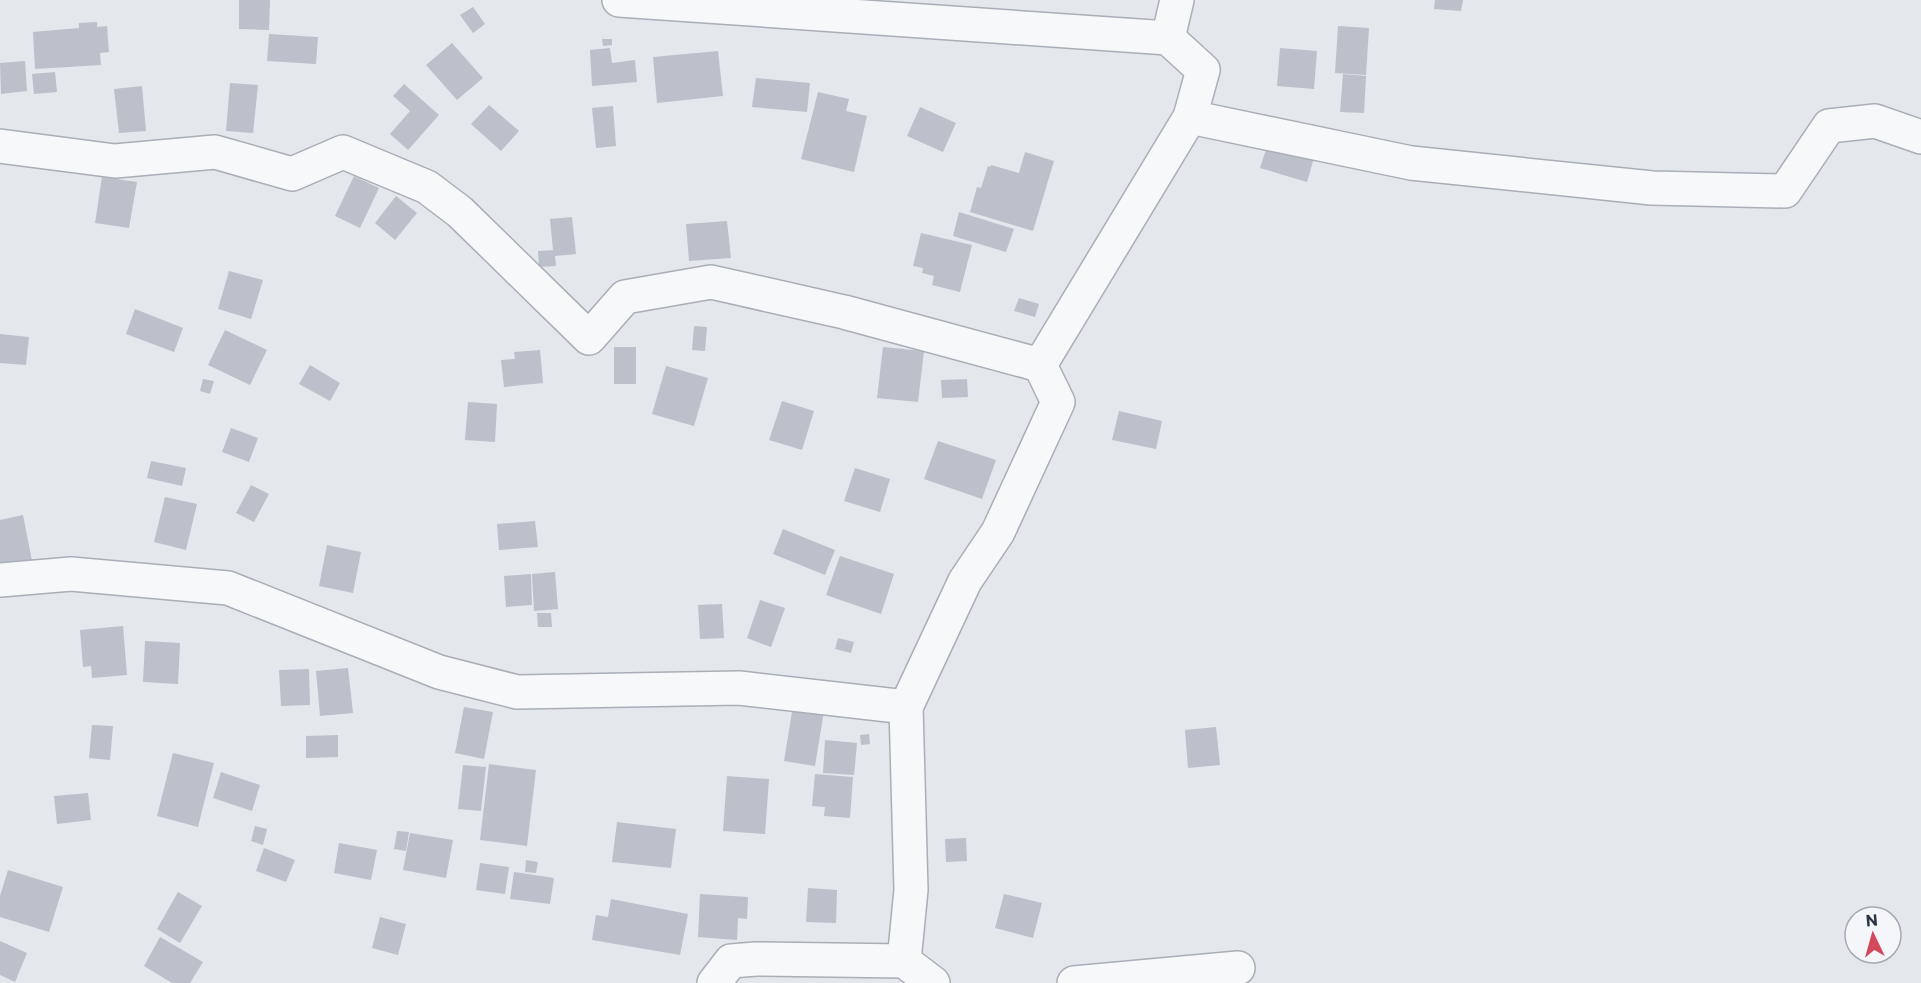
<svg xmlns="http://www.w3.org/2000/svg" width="1921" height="983" font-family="Commissioner,sans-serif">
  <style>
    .building { fill: #bbc0ca }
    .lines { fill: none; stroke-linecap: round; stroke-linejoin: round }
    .minor-casing { stroke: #a9aeb7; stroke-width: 36 }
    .minor { stroke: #f7f8fa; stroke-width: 33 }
  </style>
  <rect width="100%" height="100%" fill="#e4e7ec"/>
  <path class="building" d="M239,0H270L269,30L239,29Z
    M1435,0H1463L1461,11L1434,9Z
    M473,7L485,24L473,33L460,15Z
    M97,22V27L107,26L109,52L100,53L101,65L35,69L33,32L79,28V23Z
    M1338,26L1369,28L1366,75L1335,73Z
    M269,34L318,37L316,64L267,61Z
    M602,39H612V45L603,46Z
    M452,43L483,78L457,100L426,65Z
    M610,48L612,63L635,60L637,82L592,86L590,50Z
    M1280,48L1317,51L1314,89L1277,86Z
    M718,51L723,96L657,103L653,57Z
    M25,61L27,91L1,94L0,63Z
    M55,72L57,92L34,94L32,74Z
    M1343,74L1366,76L1364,113L1340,112Z
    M756,78L810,83L807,112L752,107Z
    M230,83L258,85L253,133L226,131Z
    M404,84L439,115L408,150L390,134L410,111L393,96Z
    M142,86L146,131L119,133L114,89Z
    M818,92L849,99L846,111L867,116L854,172L801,159Z
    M489,105L519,131L501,151L471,124Z
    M613,106L616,146L596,148L592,108Z
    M920,107L956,123L943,152L907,136Z
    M1270,137L1316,151L1307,182L1260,168Z
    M1025,152L1054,161L1033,231L970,212L977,187L981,188L988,166L990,167L991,165L1019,173Z
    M354,176L379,188L360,228L335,216Z
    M102,177L137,182L129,228L95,223Z
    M396,196L417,213L395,240L375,223Z
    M959,212L1014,229L1006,252L953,236Z
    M572,217L576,254L555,256L556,266L539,267L538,251L555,250H553L550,219Z
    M727,221L731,258L689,261L686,224Z
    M921,233L972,245L960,292L932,285L934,276L922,273L923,268L913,266Z
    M229,271L263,280L251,319L218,309Z
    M1019,298L1039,304L1035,317L1014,311Z
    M135,309L183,328L174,352L126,334Z
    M694,326L707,327L705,351L692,350Z
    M225,330L267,350L250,385L208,365Z
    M0,334L29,337L26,365L0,363Z
    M614,347H636V384H614Z
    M883,347L924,351L918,402L877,398Z
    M540,350L543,383L504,387L501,360L515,359L514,352Z
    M310,365L340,383L330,401L299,384Z
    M666,366L708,378L694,426L652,414Z
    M203,379L214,381L210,394L200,391Z
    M967,379L968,397L942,398L941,380Z
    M782,401L814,411L802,450L769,440Z
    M468,402L497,404L495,442L465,440Z
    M1119,411L1162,421L1156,449L1112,440Z
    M231,428L258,438L249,462L222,452Z
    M938,441L996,460L982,499L924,479Z
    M151,461L186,468L182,486L147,478Z
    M855,468L890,479L880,512L844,501Z
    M251,485L269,494L254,522L236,513Z
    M165,497L197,504L186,550L154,542Z
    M23,515L34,571L0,578V520Z
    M535,521L538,547L499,550L497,524Z
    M783,529L835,550L825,575L773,554Z
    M327,545L361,552L353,593L319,586Z
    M840,556L894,574L881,614L826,595Z
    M555,572L558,609L534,611L532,574Z
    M531,574L532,605L506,607L504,576Z
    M760,600L785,608L771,647L747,638Z
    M722,604L724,638L700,639L698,605Z
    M537,613H551L552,627H538Z
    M123,626L127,675L92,678L91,666L83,667L80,630Z
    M838,638L854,642L851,653L835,649Z
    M145,641L180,643L178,684L143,682Z
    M348,668L353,713L320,716L316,671Z
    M309,669L310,705L281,706L279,670Z
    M793,706L824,711L815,766L784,761Z
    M464,707L493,712L484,759L455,753Z
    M92,725L113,726L110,760L89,758Z
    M1216,727L1220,765L1188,768L1185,730Z
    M869,734L870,744L861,745L860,735Z
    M338,735V757L306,758V736Z
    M825,740L857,743L854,775L823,773Z
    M173,753L214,763L198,827L157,816Z
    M489,764L536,770L527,846L480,840Z
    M463,765L486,767L481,811L458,809Z
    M221,772L260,785L252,811L213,798Z
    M815,774L853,777L850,818L824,816L825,807L812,806Z
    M727,776L769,779L765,834L723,831Z
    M88,793L91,820L57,824L54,796Z
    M617,822L676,829L671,868L612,862Z
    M255,826L267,829L263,845L251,841Z
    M397,831L409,832L406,851L394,849Z
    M410,833L453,840L446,878L403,870Z
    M966,838L967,861L946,862L945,839Z
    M339,843L377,850L371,880L334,873Z
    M264,848L295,860L286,882L256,871Z
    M526,860L538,862L536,873L525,872Z
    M480,863L509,867L505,894L476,890Z
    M8,870L63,887L49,932L0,917V896Z
    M514,872L554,878L550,904L510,899Z
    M808,888L837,890L836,923L806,922Z
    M178,892L202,906L180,943L157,929Z
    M700,894L748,897L747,919L738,918L737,940L698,937Z
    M1004,894L1042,903L1033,938L995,928Z
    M611,899L688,914L680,955L592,940L596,915L608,917Z
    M380,917L406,924L398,955L372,948Z
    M160,937L203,962L190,983H172L144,966Z
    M0,941L27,953L15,982L0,975Z"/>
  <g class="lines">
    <defs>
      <path id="minor" d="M619,0L1168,38
        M1190,117L1411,163L1652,188L1785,191L1829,126L1875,121L1921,137
        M0,146L115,161L215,152L292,174L343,152L427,187L460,212L589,338L625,297L711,282L844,312L1040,365
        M0,580L71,574L228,588L439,672L517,692L739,688L906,707
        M904,961L911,890L906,707L965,581L998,532L1058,402L1040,365L1190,117L1203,70L1168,38L1177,0
        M714,983L731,961L756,959L904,961L933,983
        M1074,983L1238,968"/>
    </defs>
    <use href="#minor" class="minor-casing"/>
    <use href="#minor" class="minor"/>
  </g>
  <g transform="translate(1873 935) rotate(355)"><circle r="28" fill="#f4f6f9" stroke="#a4a8b1" stroke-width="1.5"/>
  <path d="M0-4.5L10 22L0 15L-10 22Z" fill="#d1495b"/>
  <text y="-9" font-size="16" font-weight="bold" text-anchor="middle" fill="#2b3445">N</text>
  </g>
</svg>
